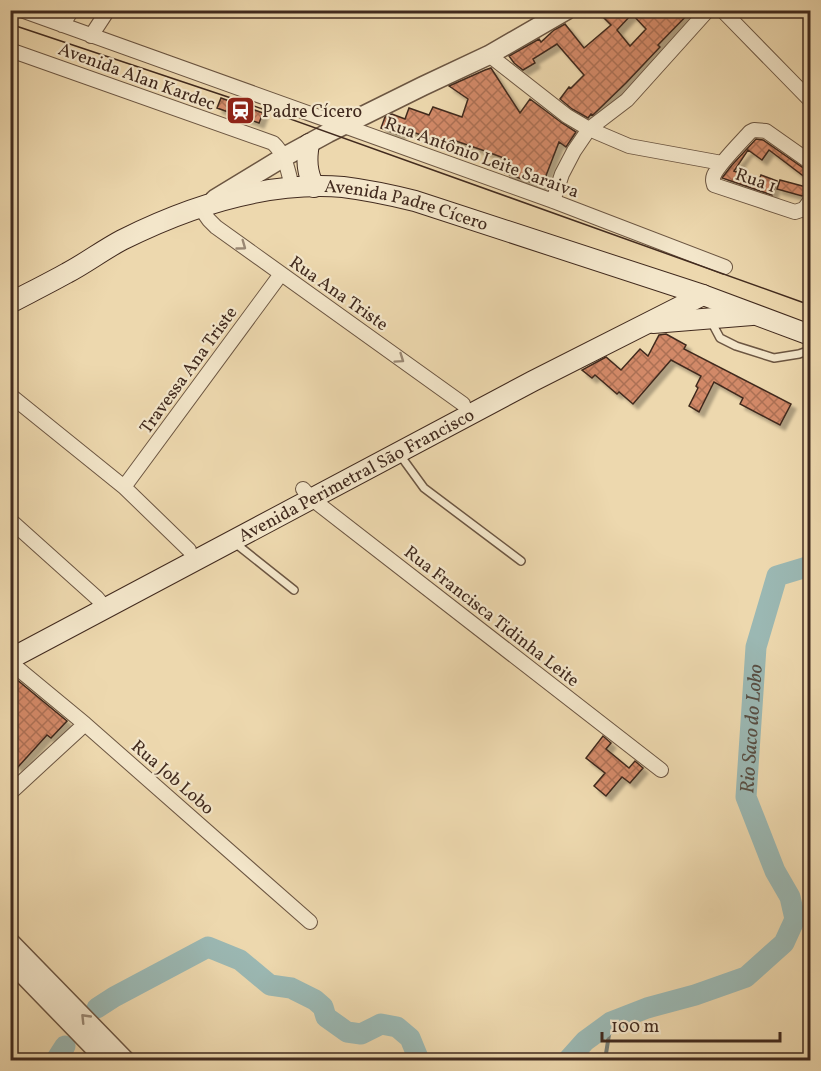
<svg xmlns="http://www.w3.org/2000/svg" width="821" height="1071" font-family="Vollkorn,serif">
  <style>
    .lines { fill: none; stroke-linecap: round; stroke-linejoin: round }
    .stream { stroke: #777f77; stroke-width: 4 }
    .river { stroke: #9bb8b3; stroke-width: 21 }
    .building { fill: url(#building-cross-hatch); stroke: #412a1e; stroke-width: 1.5; fill-rule: evenodd; filter: url(#shadow) }
    .service-casing { stroke: #6c5642; stroke-width: 10 }
    .minor-casing { stroke: #6c5642; stroke-width: 16 }
    .tertiary-casing { stroke: #6c5642; stroke-width: 21 }
    .secondary-casing { stroke: #412a1e; stroke-width: 22 }
    .service { stroke: #f3e6ca; stroke-width: 7 }
    .minor { stroke: #f3e6ca; stroke-width: 14 }
    .tertiary { stroke: #f3e6ca; stroke-width: 18 }
    .secondary { stroke: #f3e6ca; stroke-width: 20 }
    .tram { stroke: #412a1e; stroke-width: 1.5 }
    .oneway { stroke: #9a8874 }
    .labels { text-anchor: middle; stroke-width: 4.5; stroke-linejoin: round; paint-order: stroke }
    .street-label { font-size: 18px; fill: #412a1e; stroke: #f3e6ca }
    .poi-label { font-size: 18px; fill: #412a1e; stroke: #f3e6ca; text-anchor: start }
    .water-label { font-size: 20px; font-style: italic; fill: #584e43; stroke: #f3e6ca }
  </style>
  <defs>
    <pattern id="building-cross-hatch" width="8" height="8" patternUnits="userSpaceOnUse" patternTransform="scale(1.5)"><rect width="8" height="8" fill="#d28967"/><path d="M0 0l8 8M0 8l8-8" fill="none" stroke="#ac7054"/></pattern>
    <filter id="shadow"><feDropShadow dx="5" dy="5" stdDeviation="1.5" flood-color="#0004"/></filter>
  </defs>
  <rect width="100%" height="100%" fill="#edd8ae"/>
  <filter id="stains"><feTurbulence type="fractalNoise" baseFrequency=".00333" numOctaves="4"/><feColorMatrix values="0 0 0 0 .2 0 0 0 0 .09 0 0 0 0 .02 0 0 0 .5 -.17"/></filter>
  <radialGradient id="worn" r=".72"><stop offset=".6" stop-color="#630" stop-opacity="0"/><stop offset="1" stop-color="#630" stop-opacity=".3"/></radialGradient>
  <g class="lines">
    <path class="stream" d="M605,1060L611,1022"/>
    <g class="river">
      <path d="M97,1008L114,997L208,947L240,960L270,985L291,988L315,1000L323,1007L326,1017L347,1032L361,1034L381,1024L397,1027L410,1038L419,1060"/>
      <path d="M56,1060L65,1046"/>
      <path id="s1" d="M568,1060L585,1041L611,1022L647,1008L695,995L746,977L784,943L795,919L790,897L775,871L746,797L756,647L777,576L810,566"/>
    </g>
  </g>
  <path class="building" d="M596,10H692L658,45L660,47L626,83L595,113L593,115L591,114L588,118L572,109L560,99L569,87L571,88L584,75L557,44L533,59L535,63L523,70L514,63L509,56L539,39L541,42L554,30L565,24L584,48L611,25ZM632,14L646,29L630,46L617,30Z
    M491,68L520,113L530,99L562,123L576,132L566,147L559,142L542,186L505,173L509,160L485,151L453,140L451,146L402,128L400,135L381,128L385,117L392,114L405,119L409,108L429,115L433,107L462,117L468,99L449,86L485,70Z
    M221,98L263,113L259,123L217,108Z
    M756,139L763,140L805,169L810,171V181L769,150L762,160L748,150L734,171L759,180L761,175L777,181L772,195L722,178L732,165Z
    M780,180L810,188L808,192L802,196L777,189Z
    M666,334L686,345L684,349L791,404L780,425L740,404L743,398L714,382L699,412L689,406L698,388L696,386L701,376L671,360L633,404L619,392L617,394L595,375L592,378L582,370L606,357L621,370L640,349L648,356L659,335Z
    M10,674L67,721L51,738L47,735L18,767L10,760Z
    M603,736L611,743L606,749L629,768L635,761L643,768L630,783L622,777L606,796L594,786L605,773L586,758Z"/>
  <g class="lines">
    <defs>
      <path id="service" d="M711,321L720,338L736,346L774,358L799,354L810,350
        M400,455L424,488L521,561
        M235,543L294,590"/>
      <path id="minor" d="M21,10L553,201L725,267
        M722,10L810,100
        M62,25L72,10
        M91,36L108,10
        M10,50L273,143C286,155 288,171 292,187
        M489,55L567,116L589,129L629,146L722,163
        M810,162L766,131L754,130L750,132C740,143 719,164 714,175C712,180 713,180 714,185L795,212L804,209L810,201
        M553,201L562,174L574,151L589,129L627,100L708,10
        M199,206L209,220L216,227L463,404
        M10,395L124,487L189,550
        M124,487L281,274
        M303,489L312,499L661,770
        M10,520L97,598L106,609
        M10,662L85,724L310,922
        M10,793L85,724"/>
      <path id="tertiary" d="M215,199L284,157L328,133L423,86L489,55L567,10
        M10,942L125,1060
        M10,961L106,1060"/>
      <g id="secondary">
        <path d="M309,144C306,160 307,172 314,187"/>
        <path id="s2" d="M10,303C29,293 49,283 67,273C86,263 103,250 122,240C190,206 266,181 343,187C367,190 391,195 415,201L703,295L810,335"/>
        <path d="M653,323L752,315"/>
        <path id="s3" d="M10,659L533,381L703,295"/>
      </g>
    </defs>
    <use href="#service" class="service-casing"/>
    <use href="#minor" class="minor-casing"/>
    <use href="#tertiary" class="tertiary-casing"/>
    <use href="#secondary" class="secondary-casing"/>
    <use href="#service" class="service"/>
    <use href="#minor" class="minor"/>
    <use href="#tertiary" class="tertiary"/>
    <use href="#secondary" class="secondary"/>
    <path class="tram" d="M10,24L243,102L810,305"/>
  </g>
  <defs><path id="oneway-chevron" d="M-2-3.5L2.5 0L-2 3.5" fill="none" stroke-width="1.6" stroke-linecap="round" stroke-linejoin="round" transform="scale(1.5)"/></defs>
  <g class="oneway">
    <use href="#oneway-chevron" transform="translate(242 246) rotate(36)"/>
    <use href="#oneway-chevron" transform="translate(400 359) rotate(35)"/>
    <use href="#oneway-chevron" transform="translate(85 1018) rotate(-134)"/>
  </g>
  <defs>
    <symbol id="station-square" viewBox="-11 -11 22 22"><rect x="-9" y="-9" width="18" height="18" rx="4" fill="#8f2418" stroke="#f3e6ca"/><path d="M-3-6H3Q5-6 5-4V2Q5 4 3 4L4.5 6H3L1.5 4h-3L-3 6H-4.5L-3 4Q-5 4-5 2V-4Q-5-6-3-6ZM-3.5-4v3h7v-3ZM-3.5 1v1.5H-2V1ZM2 1v1.5H3.5V1Z" fill="#fff"/></symbol>
  </defs>
  <g fill-rule="evenodd">
    <use href="#station-square" x="224" y="94" width="33" height="33"/>
  </g>
  <g class="labels">
    <g class="street-label">
      <text transform="translate(137 76) rotate(20)" y="6">Avenida Alan Kardec</text>
      <text transform="translate(482 157) rotate(20)" y="6">Rua Antônio Leite Saraiva</text>
      <text transform="translate(756 180) rotate(19)" y="6">Rua 1</text>
      <text dy="6" stroke="none"><textPath href="#s2" startOffset="424">Avenida Padre Cícero</textPath></text>
      <text transform="translate(339 293) rotate(35)" y="6">Rua Ana Triste</text>
      <text transform="translate(188 370) rotate(-54)" y="6">Travessa Ana Triste</text>
      <text dy="6" stroke="none"><textPath href="#s3" startOffset="392">Avenida Perimetral São Francisco</textPath></text>
      <text transform="translate(492 616) rotate(38)" y="6">Rua Francisca Tidinha Leite</text>
      <text transform="translate(173 777) rotate(41)" y="6">Rua Job Lobo</text>
    </g>
    <g class="poi-label">
      <text x="262" y="117">Padre Cícero</text>
    </g>
    <g class="water-label">
      <text dy="7" stroke="none"><textPath href="#s1" startOffset="478">Rio Saco do Lobo</textPath></text>
    </g>
  </g>
  <rect width="821" height="1071" fill="none" stroke="#edd8ae" stroke-width="36"/>
  <rect x="12" y="12" width="797" height="1047" fill="none" stroke="#412a1e" stroke-width="3"/>
  <rect x="18" y="18" width="785" height="1035" fill="none" stroke="#412a1e" stroke-width="1.5"/>
  <path d="M602 1032v9h178v-9" fill="none" stroke="#412a1e" stroke-width="3"/>
  <text x="611" y="1032" font-size="18" fill="#412a1e" stroke="#f3e6ca" stroke-width="4.5" paint-order="stroke">100 m</text>
  <rect width="100%" height="100%" filter="url(#stains)"/>
  <rect width="100%" height="100%" fill="url(#worn)"/>
</svg>
